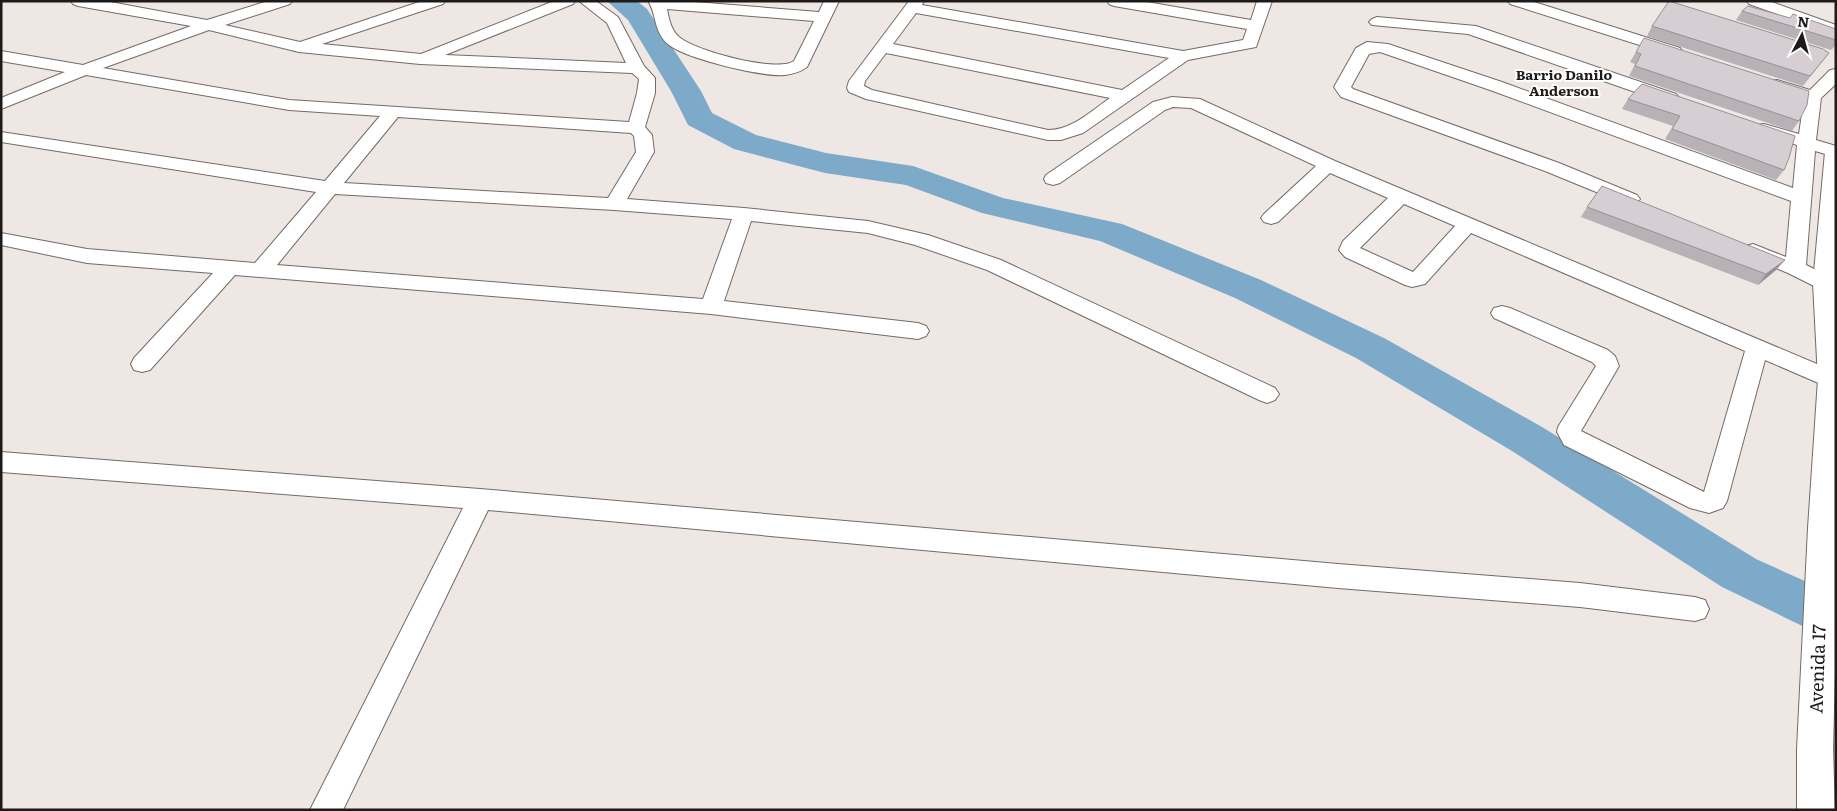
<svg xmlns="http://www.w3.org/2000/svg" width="1837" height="811" font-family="Literata,serif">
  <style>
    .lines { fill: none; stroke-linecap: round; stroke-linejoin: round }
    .river { fill: #7eaac9; fill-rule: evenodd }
    .street-casing { stroke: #726b67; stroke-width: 2 }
    .primary-casing { stroke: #726b67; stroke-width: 2 }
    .street { fill: #fff; fill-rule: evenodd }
    .primary { fill: #fff; fill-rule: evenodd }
    .wall { fill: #b8b1b5 }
    .shaded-wall { fill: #969094 }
    .building { fill: #d6ced3; stroke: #969094 }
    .labels { text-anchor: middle; stroke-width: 4; stroke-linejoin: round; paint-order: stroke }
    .far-neighbourhood-label { font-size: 14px; font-weight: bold; fill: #1d1a19; stroke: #fff }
    .near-street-label { font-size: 18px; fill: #1d1a19; stroke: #fff }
  </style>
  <rect width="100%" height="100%" fill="#efe7e3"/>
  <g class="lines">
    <path class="river" d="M607,1H637L647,9L701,91L712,113L756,135L826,153L913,166L1003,198L1122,224L1261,280L1384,338L1542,427L1756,559L1836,595V641L1819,634L1722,587L1512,451L1356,358L1235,298L1100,241L982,213L906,185L825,173L734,149L688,125L671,91L628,20Z"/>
    <defs>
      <path id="street" d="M71,1H105L207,20L268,1H292L290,4L225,25L300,42L422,1H445L443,4L322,44L421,54L554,1H575L573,4L445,55L626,63L607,23L579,1H596L618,17L644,66L655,78V93L645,127L652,135L654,152L627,199L744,208L868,221L928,235L1001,260L1275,388L1279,394L1275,400L1267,403L1259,400L987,270L915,245L868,233L751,221L724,301L918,323L926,326L929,331L926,336L918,339L711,314L235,275L150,370L142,372L134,370L131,364L134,358L213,273L87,263L1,245V233L87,249L255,263L316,192L1,142V132L325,181L380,116L289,110L86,75L1,109V98L65,72L1,61V51L83,65L191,26L78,6L73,4ZM209,30L299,52L420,64L632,73L639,79L637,93L629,122L289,100L103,68ZM398,117L631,133L634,136L636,152L608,198L344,183ZM335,194L614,210L732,219L703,299L277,265Z
        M648,1H682L819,12L824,1H839L807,67C800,72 793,74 785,75C762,77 687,59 669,45C653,32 657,14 648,1ZM667,9L814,21L794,61C777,73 695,51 679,37C671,30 669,19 667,9Z
        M909,1H924L922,5L1183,51L1243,40L1247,29L1114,6L1109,4L1107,1H1141L1251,20L1257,1H1272L1256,47L1188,60L1083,133L1061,140H1048L866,99L849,92L847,88L849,81ZM916,13L1169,58L1122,90L893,44ZM886,53L1110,98C1091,111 1072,130 1048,130L872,90L864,86L865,81Z
        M1508,1H1531L1680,48L1682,51L1680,54H1668L1510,4Z
        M1747,1H1769L1836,25V35L1749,4Z
        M1377,17L1476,26L1676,94L1679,98L1676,102L1670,103L1664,102L1468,34L1372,25L1369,22L1372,19Z
        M1367,42L1388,44L1502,82L1793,188L1797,145L1758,133L1755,129L1758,125L1764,124L1799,134L1804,100L1771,89L1769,85L1771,81L1777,80L1810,90L1830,70L1836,69V84L1821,98L1816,140L1836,146V157L1815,151L1806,265L1832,278L1836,283L1832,288L1825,290L1818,288L1788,273L1746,256L1743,251L1746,246L1753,244L1786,257L1791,201L1490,90L1380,52L1369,54L1351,87L1353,89L1559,163L1637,195L1640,199L1637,203L1630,205L1623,203L1545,171L1341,97L1334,87L1356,48Z
        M1172,97L1200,99L1335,161L1836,372V386L1831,387L1823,385L1765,360L1727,501L1723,508L1709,513L1690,508L1564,445L1557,432L1558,427L1596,366L1592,362L1494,318L1491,313L1494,308L1502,306L1510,308L1608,350L1615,356L1619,366L1581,431L1704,492L1745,351L1471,233L1425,284L1412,287L1405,285L1345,257L1339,250L1343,241L1388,198L1330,173L1278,222L1271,224L1264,222L1261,218L1264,214L1316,166L1191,108L1173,107L1165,110L1060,183L1053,185L1046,183L1044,179L1046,175L1153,102ZM1404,204L1455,226L1413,272L1360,248Z
        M1,452L480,489L1338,564L1580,583L1695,597L1705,600L1709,609L1705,618L1695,621L1580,607L1338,588L488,510L343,810H310L463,508L1,472Z"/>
      <path id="primary" d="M1836,146V634L1833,749L1835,810H1797V749L1808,528L1818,379L1813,283L1825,152L1829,148Z"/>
    </defs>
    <use href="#street" class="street-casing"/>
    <use href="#primary" class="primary-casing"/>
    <use href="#street" class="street"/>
    <use href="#primary" class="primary"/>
  </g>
  <path class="wall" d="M1742,11L1836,40V45L1831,50L1736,20Z
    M1652,26L1829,53L1803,86L1647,36Z
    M1636,52L1799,121L1792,131L1629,76L1635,64L1630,62Z
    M1642,84L1784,170L1776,180L1665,139L1673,126L1622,109L1628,99Z
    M1587,207L1776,270L1758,285L1581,217Z"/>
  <path class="shaded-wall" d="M1785,260L1776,270L1758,285L1766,274Z"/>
  <path class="building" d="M1669,1L1823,49L1829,53L1810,76L1652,26Z
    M1748,6L1790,18L1793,14L1836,29V40L1742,11Z
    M1644,38L1809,91L1807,105L1799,121L1635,66L1641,54L1636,52Z
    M1642,84L1795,136L1789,158L1784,170L1672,129L1680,116L1628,99Z
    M1602,186L1785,260L1766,274L1587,207Z"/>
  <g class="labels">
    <g class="far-neighbourhood-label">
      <text x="1564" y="80">Barrio Danilo<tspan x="1564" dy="16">Anderson</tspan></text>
    </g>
    <g class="near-street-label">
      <text transform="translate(1818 669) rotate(-88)" y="6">Avenida 17</text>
    </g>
  </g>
  <rect width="1837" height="811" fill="none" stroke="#1d1a19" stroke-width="5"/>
  <g transform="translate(1802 35) rotate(6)" stroke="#ffffff" stroke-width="4" paint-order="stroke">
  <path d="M0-4L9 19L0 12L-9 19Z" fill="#1d1a19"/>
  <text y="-8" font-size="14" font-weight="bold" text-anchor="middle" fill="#1d1a19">N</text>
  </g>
</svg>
